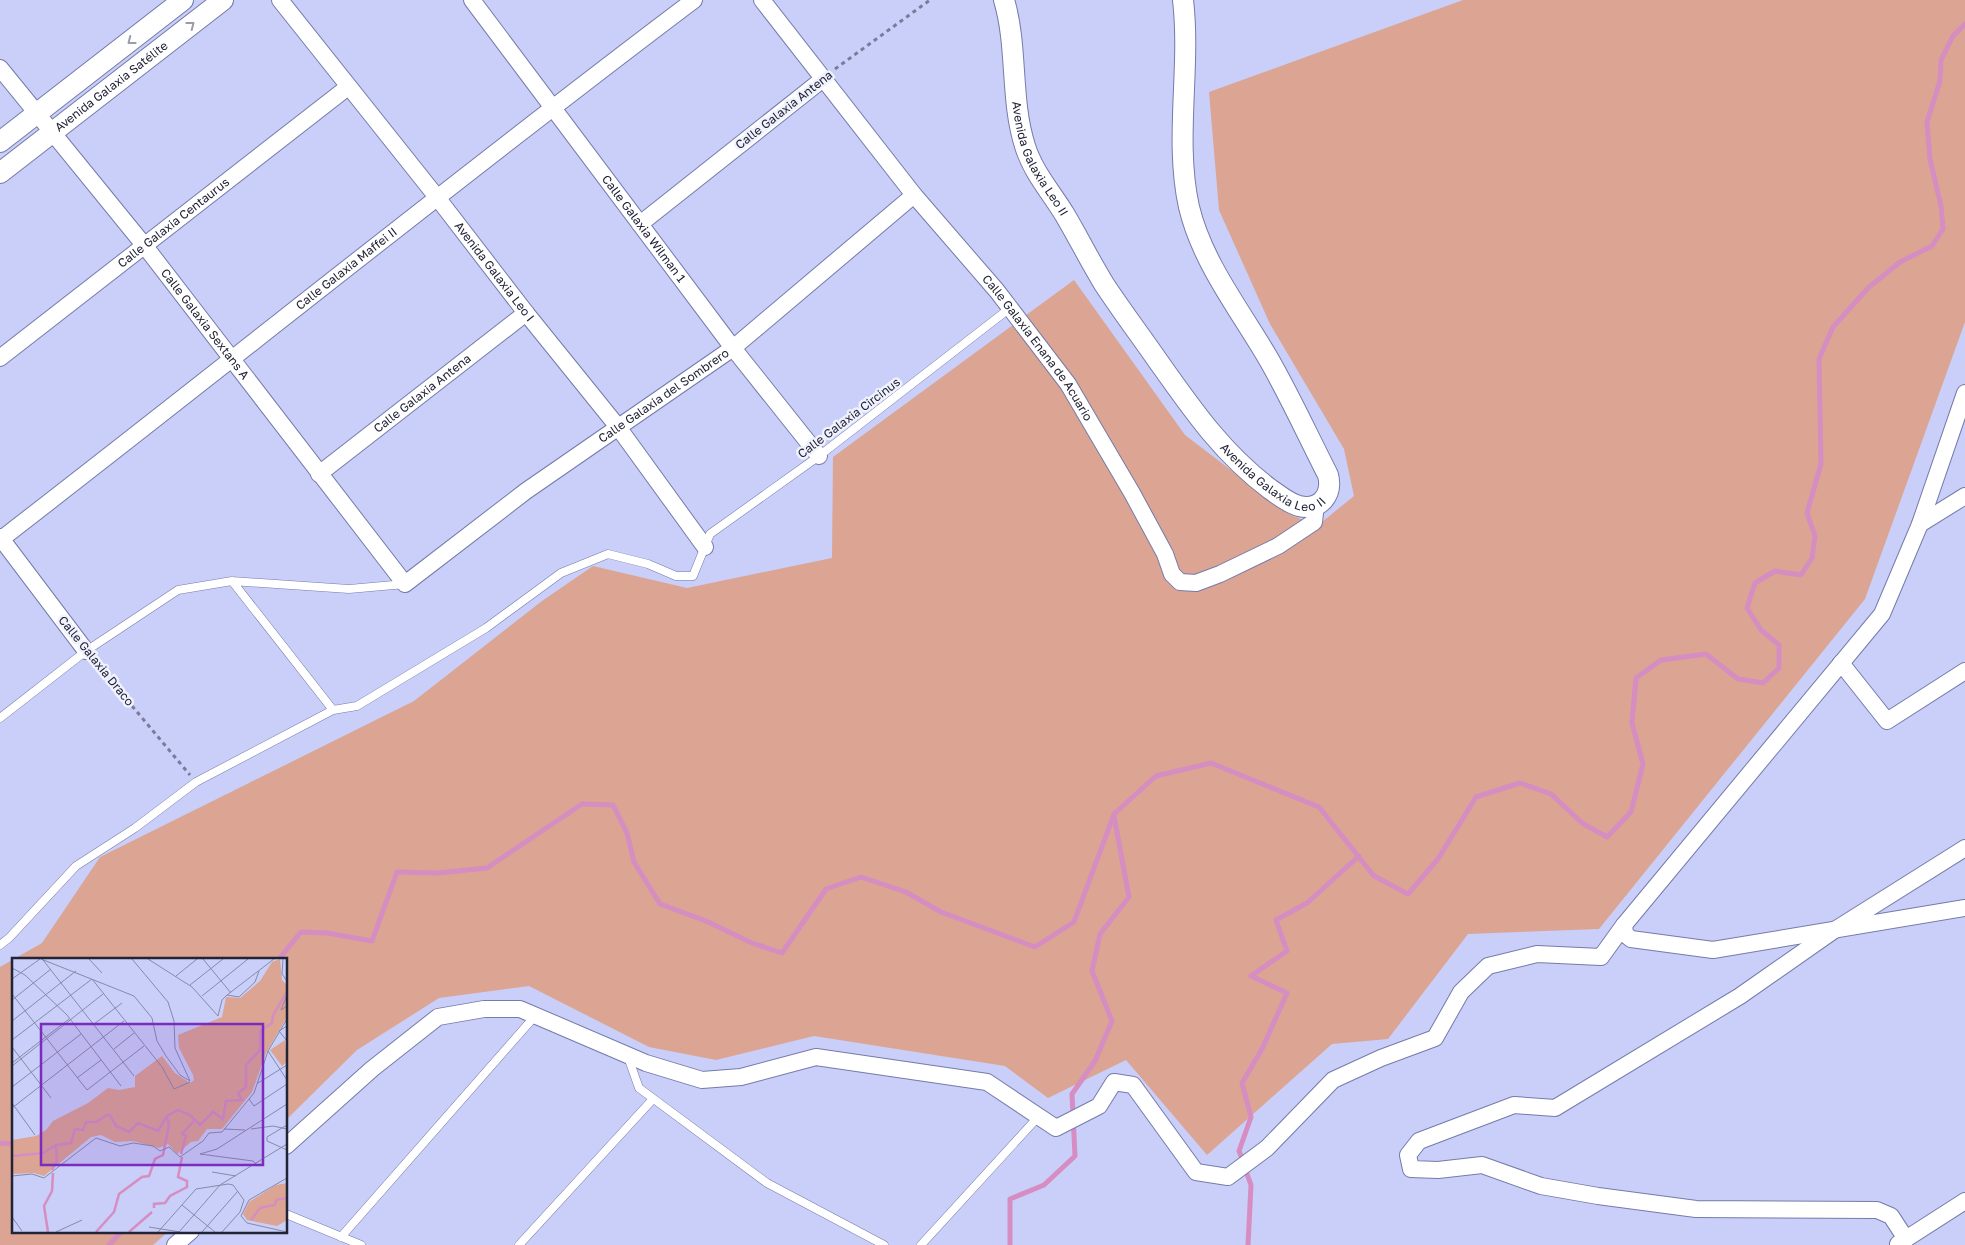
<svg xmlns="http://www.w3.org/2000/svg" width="1965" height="1245" font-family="'Golos Text',sans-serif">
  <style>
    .green { fill: #dca493 }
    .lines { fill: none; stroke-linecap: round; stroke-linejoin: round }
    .stream { stroke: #d68dc1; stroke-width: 5 }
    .service-casing { stroke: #757baa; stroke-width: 9 }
    .minor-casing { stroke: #757baa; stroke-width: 18 }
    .tertiary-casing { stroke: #757baa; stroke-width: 22 }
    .path { stroke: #787c9a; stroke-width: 3; stroke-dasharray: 4 4; stroke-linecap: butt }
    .service { stroke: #fff; stroke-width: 8 }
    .minor { stroke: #fff; stroke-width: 16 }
    .tertiary { stroke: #fff; stroke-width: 20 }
    .oneway { stroke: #9b9ca5 }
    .labels { text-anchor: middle; stroke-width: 5; stroke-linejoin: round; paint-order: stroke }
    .street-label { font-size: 12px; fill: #212336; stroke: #f0f2fd }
    .inset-river { fill: none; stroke: #d68dc1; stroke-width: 2.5 }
    .inset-road { fill: none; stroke: #868aaa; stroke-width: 1 }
    .view { fill: #7b2cbf; fill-opacity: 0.15; stroke: #7b2cbf; stroke-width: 2.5 }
    .inset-edge { fill: none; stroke: #212336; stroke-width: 2.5 }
  </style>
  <rect width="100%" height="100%" fill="#c9cff8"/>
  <path class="green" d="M1463,0H1965V322L1865,599L1599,929L1468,934L1388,1039L1332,1044L1207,1155L1126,1060L1048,1098L1005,1066L814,1036L716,1060L649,1047L529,986L439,998L357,1050L286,1120V959H14L42,943L100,857L414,701L542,601L593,566L687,588L832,558L833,457L1074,280L1185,435L1287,513L1317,526L1354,496L1344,449L1270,324L1219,210L1209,92Z
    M14,959V1231H169L153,1245H0V967Z"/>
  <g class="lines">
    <path class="stream" d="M279,959L301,932L327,933L372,941L397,872L438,873L487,868L582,804L613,805L627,833L634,862L660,904L706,921L752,943L782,953L826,889L861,877L906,892L941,912L1035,947L1074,922L1114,814L1156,776L1211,763L1319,807L1374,876L1408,894L1438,859L1476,797L1520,783L1551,794L1582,823L1607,837L1631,812L1643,764L1632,723L1636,678L1661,660L1706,654L1738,679L1763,683L1779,668V645L1761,630L1747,608L1755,583L1775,571L1801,575L1812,558L1815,536L1807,513L1821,464L1819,359L1833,327L1868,288L1900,262L1932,246L1943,229L1941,206L1930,159L1927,122L1940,81L1941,60L1953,36L1965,24
      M0,1143L14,1144
      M1241,1156L1239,1151L1251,1117L1242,1083L1262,1049L1287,993L1251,976L1287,951L1276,920L1307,903L1359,856
      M1247,1174L1251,1185L1248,1245
      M109,1245L122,1231
      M1010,1245V1199L1044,1185L1075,1156L1072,1094L1095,1061L1112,1021L1092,971L1100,934L1129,897L1114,816"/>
    <defs>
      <path id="service" d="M232,581L333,710
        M0,718L86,651L178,590L232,581L349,589L405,584
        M0,945L9,938L76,866L135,828L196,782L333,710L357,706L486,628L561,573L608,554L648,564L676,576H693L710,534L819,456L1010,308
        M628,1057L639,1088L767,1183L884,1245
        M286,1214L361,1245
        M341,1237L535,1016
        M519,1245L653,1099
        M921,1245L1039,1116"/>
      <g id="minor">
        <path id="s1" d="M280,0L436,196L526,313L618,427L705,547"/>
        <path id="s2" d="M472,0L733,348L819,456"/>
        <path id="s3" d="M762,0L914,195L997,291L1068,384L1132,493L1165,554L1172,574L1180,582L1196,583L1220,574L1278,546L1314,522L1316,504"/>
        <path id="s4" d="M0,68L144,245L405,584L526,491L733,348L914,195"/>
        <path d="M640,224L823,79"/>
        <path id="s5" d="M0,358L348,87"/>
        <path id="s6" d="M319,474L526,313"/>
        <path d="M1920,524L1965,496"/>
        <path d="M0,537L86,651"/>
        <path id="s7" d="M0,540C232,361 460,176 694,0"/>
        <path d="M1841,663L1887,721L1965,671"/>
        <path d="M1624,925L1625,934L1631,939L1713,950L1965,908"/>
        <path d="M286,1146L372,1069L438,1017L484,1009H520L646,1063L702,1080L741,1077L816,1057L987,1082L1056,1128L1099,1106L1114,1082L1133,1085L1196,1172L1228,1177L1267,1148L1333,1080L1381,1058L1435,1038L1461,992L1488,966L1537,954L1601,957L1624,925L1882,614L1920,524L1965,393"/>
        <path d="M1906,1239L1891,1216L1877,1210L1696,1209L1598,1196L1541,1186L1482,1165L1438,1170L1411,1169L1408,1155L1419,1141L1514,1105L1555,1108L1740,996L1833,931L1965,848"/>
        <path d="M1898,1244L1965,1201"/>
        <path d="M175,1245L191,1231"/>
      </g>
      <g id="tertiary">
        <path id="s8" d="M1004,0C1018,47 1010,99 1025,146C1033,172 1051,192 1065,215C1078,237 1090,261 1104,284C1121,310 1140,335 1158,361C1192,409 1222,453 1270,489C1279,495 1288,503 1299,506C1320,511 1333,495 1328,475C1308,436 1290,396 1268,358C1240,310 1202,262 1189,207C1174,140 1191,68 1183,0"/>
        <path d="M0,142L183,0"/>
        <path id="s9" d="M0,173L223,0"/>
      </g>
    </defs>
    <use href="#service" class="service-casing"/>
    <use href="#minor" class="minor-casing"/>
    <use href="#tertiary" class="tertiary-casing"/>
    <path class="path" d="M835,69L930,0
      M96,663L190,775"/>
    <use href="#service" class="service"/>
    <use href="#minor" class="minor"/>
    <use href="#tertiary" class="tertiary"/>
  </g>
  <defs><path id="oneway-chevron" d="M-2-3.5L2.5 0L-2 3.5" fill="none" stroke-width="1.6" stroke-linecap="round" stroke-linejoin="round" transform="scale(1.25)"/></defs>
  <g class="oneway">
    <use href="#oneway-chevron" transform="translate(191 25) rotate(-38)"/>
    <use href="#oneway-chevron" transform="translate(131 41) rotate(142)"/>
  </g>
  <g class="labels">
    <g class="street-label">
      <text dy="4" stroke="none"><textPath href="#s9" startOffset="141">Avenida Galaxia Satélite</textPath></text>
      <text transform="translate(784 110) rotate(-38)" y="4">Calle Galaxia Antena</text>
      <text dy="4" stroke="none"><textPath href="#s8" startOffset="165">Avenida Galaxia Leo II</textPath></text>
      <text dy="4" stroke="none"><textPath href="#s5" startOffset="220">Calle Galaxia Centaurus</textPath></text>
      <text dy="4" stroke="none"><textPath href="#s2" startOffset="286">Calle Galaxia Wilman 1</textPath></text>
      <text dy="4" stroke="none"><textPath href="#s7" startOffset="440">Calle Galaxia Maffei II</textPath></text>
      <text dy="4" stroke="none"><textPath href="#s1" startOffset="346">Avenida Galaxia Leo I</textPath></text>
      <text dy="4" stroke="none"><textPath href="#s4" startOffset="328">Calle Galaxia Sextans A</textPath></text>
      <text dy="4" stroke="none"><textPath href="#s3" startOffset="444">Calle Galaxia Enana de Acuario</textPath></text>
      <text dy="4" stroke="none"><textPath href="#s6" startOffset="131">Calle Galaxia Antena</textPath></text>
      <text dy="4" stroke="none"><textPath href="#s4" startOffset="976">Calle Galaxia del Sombrero</textPath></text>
      <text transform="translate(849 418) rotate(-37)" y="4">Calle Galaxia Circinus</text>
      <text dy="4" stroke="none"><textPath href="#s8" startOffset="570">Avenida Galaxia Leo II</textPath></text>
      <text transform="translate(96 661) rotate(51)" y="4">Calle Galaxia Draco</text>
    </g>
  </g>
  <g transform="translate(12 958)">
    <rect width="275" height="275" fill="#c9cff8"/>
    <path d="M268,1L270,22L275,27V59L254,95L240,134L210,171H195L186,183L179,184L165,196L156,186L147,190L121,183L103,184L89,177L79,179L32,218L22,215L0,216V182L24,178L34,172L41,163L76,145L96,130L107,132L123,129V118L150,98L163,115L178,125L182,122L181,117L167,90L166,77L210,59L214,39L228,40L248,23L260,4ZM273,82L275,104L270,108L258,92ZM275,225V262L265,268L235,262L231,256L237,244L264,227Z" fill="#dca493"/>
    <path class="inset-river" d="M169,196L174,178L170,176L182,163M0,198L31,195L44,187L59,185L63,171L71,172L74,164H84L95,157H98L104,168L117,174L126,165L146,173L155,158L166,152L178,157L188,167L201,154L211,161L214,143L230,142L226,135L234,129V107L248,92V73L260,65L261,57L275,34M40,212L45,203L44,187M142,250V246L153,245L158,238L175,229V223L166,219L170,199M239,262L248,250L263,247L264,242L275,240M36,274L32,248L40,233L41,215M84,274L102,254L107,236L130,219L137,218L143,201L151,197L157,167L155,159M117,274L140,254"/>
    <path class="inset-road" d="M29,1L122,38L140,60L145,83L154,98L168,117L178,123L163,90L162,63L156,44L120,1M77,1L90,15M136,1L180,29L206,58L210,42L215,37L227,39L243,24L247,13M191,1L219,35M271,1L270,16L275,23M31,2L122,118M0,10L13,17L55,57L109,128M164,18L185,1M0,21L28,1M178,27L211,1M0,36L75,132L132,88M215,37L262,1M275,37L269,52L275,48M190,38L236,1M0,42L39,11M0,63L64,13M82,66L110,45M275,68L267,73L275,83M0,82L80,21L150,109L162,131L178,124M0,89L39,140M102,91L122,75M256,93L275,122M0,105L57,61M0,108L91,36M65,120L89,102M246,125L275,107M0,129L69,76M237,141L242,148L275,126M0,145L23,177M0,150L112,63M275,167L255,179V183L275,192M212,171L233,172M239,171L261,168L275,171M244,206L241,203L188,196L205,191L275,146M200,214L224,218M0,218L20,216L32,220L84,180L108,188L121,185L141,188L148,193L157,189L168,199L191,183L197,175L210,174L242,135L256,93L275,61M170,247L203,274M229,258L237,242L275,220M229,258L235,265L275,274M0,259L10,273M137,269L168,274M44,274L70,262M146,274L184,231L216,226L221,227L232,242L228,254L210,274M167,274L208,227L275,186M190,274L226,233"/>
    <path class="view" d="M29,66H251V207H29Z"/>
    <rect width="275" height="275" class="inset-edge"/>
  </g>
</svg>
